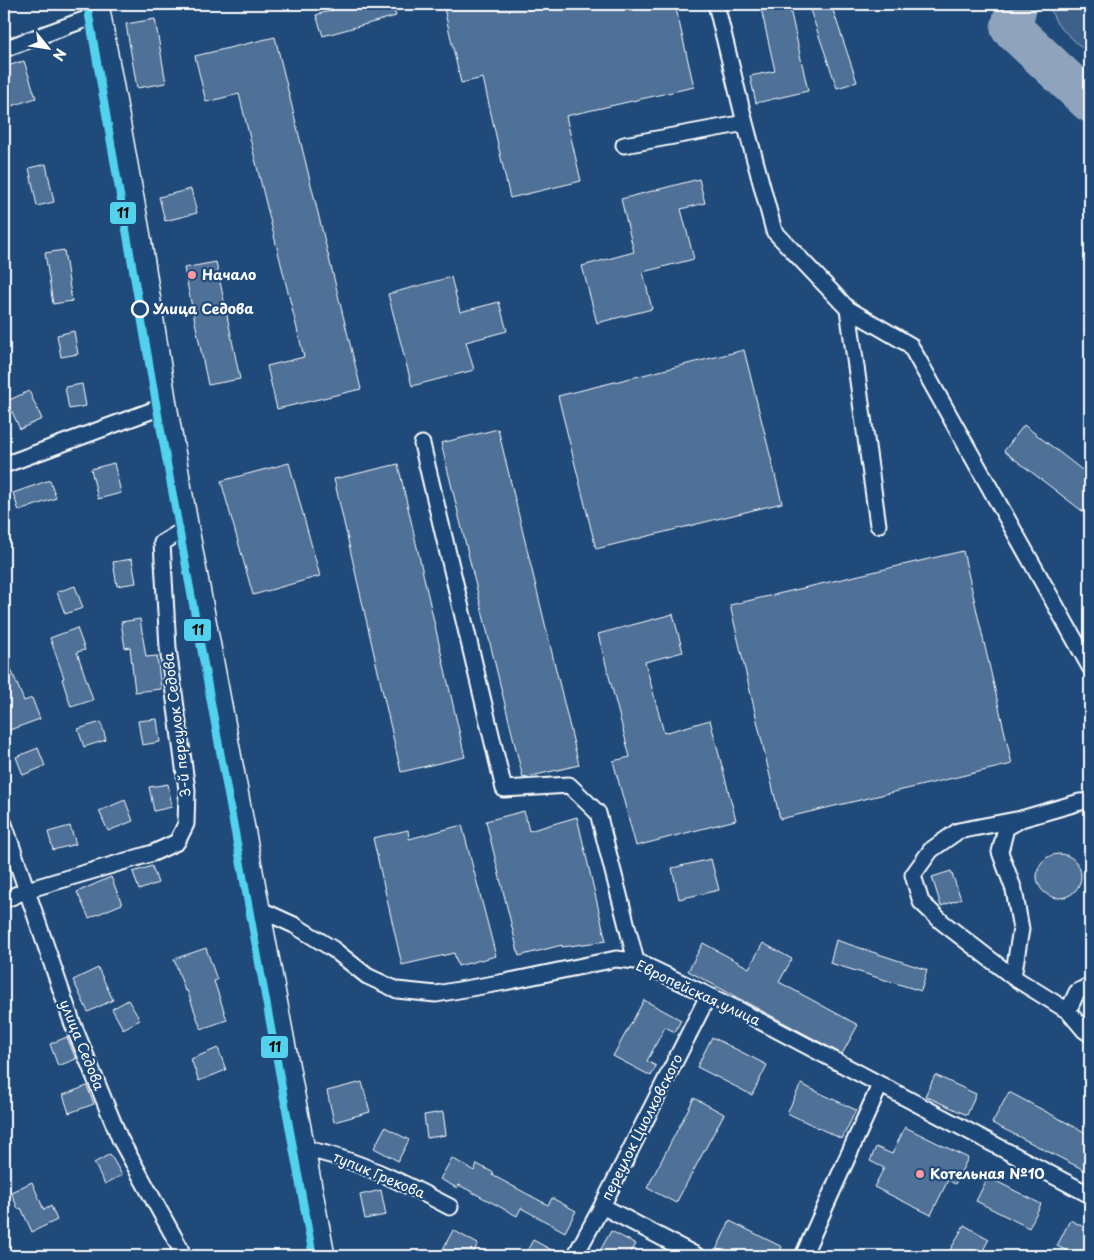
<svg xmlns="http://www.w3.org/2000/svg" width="1094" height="1260" font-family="'Playpen Sans',sans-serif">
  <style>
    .green { fill: #3c618b; stroke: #9eb0c5 }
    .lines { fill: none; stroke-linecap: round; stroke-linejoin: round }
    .taxiway { stroke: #8fa4bc; stroke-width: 41 }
    .building { fill: #507197; stroke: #fff }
    .minor-casing { stroke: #fff; stroke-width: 19 }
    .major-casing { stroke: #fff; stroke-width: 22 }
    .minor { stroke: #1f4a7a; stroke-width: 15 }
    .major { stroke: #1f4a7a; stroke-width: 19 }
    .tram-1-casing { stroke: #1f4a7a; stroke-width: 11 }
    .tram-1 { stroke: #53d2ee; stroke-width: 8 }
    .poi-dot { fill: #ff9aa2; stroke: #1f4a7a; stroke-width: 2 }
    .stop-dot { fill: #1f4a7a; stroke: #fff; stroke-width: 2.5 }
    .labels { text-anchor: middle; stroke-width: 4.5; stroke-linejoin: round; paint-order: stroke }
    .poi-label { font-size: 14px; font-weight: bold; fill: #fff; stroke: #1f4a7a; text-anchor: start }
    .stop-label { font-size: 14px; font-weight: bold; fill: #fff; stroke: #1f4a7a; text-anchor: start }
    .street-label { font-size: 14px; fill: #fff; stroke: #1f4a7a }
    .line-badge { stroke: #1f4a7a; stroke-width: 2 }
    .pale-badge-label { font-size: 14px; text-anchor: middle; font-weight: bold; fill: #111 }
  </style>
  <rect width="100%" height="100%" fill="#1f4a7a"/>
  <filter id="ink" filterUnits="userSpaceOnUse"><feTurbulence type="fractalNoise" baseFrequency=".02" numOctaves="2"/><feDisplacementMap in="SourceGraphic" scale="10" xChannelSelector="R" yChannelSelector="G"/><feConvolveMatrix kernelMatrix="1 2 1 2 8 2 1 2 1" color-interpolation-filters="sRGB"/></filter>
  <g filter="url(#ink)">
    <path class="green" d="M1048,4H1090V56L1057,24Z"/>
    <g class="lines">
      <path class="taxiway" d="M1017,4L1011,28L1090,102"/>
    </g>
    <path class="building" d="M351,4H392L396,16L323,36L316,15Z
      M443,4H675L694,87L566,116L581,181L510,198L483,78L461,83Z
      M760,4H789L808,91L756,103L750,76L775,71Z
      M808,4H831L857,82L837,88Z
      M155,19L166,83L137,88L126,24Z
      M275,37L361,389L277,409L267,366L304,357L239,94L206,102L195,56Z
      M24,61L36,98L8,107L4,93V67Z
      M46,164L54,202L37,206L29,168Z
      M699,179L705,203L681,209L694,259L643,272L652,309L597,323L582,266L634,252L621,199Z
      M191,189L197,213L165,221L159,197Z
      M64,250L72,301L53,304L45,253Z
      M216,262L240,379L208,385L184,268Z
      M451,277L460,312L499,302L507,331L466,342L474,370L412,386L388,294Z
      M74,331L78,354L61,357L57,335Z
      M744,350L782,503L596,549L558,396Z
      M82,384L86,406L69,409L65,387Z
      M29,391L42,419L20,429L7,401Z
      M1024,425L1090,476V517L1004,451Z
      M498,429L579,765L523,778L441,443Z
      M114,463L121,493L98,499L91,469Z
      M289,463L320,576L253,595L221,481Z
      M398,464L465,757L401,772L334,479Z
      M50,480L56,498L19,511L13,493Z
      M963,551L1012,764L780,819L730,605Z
      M132,559L136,583L117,586L113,562Z
      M75,586L83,608L65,614L57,592Z
      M673,614L683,652L645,662L664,733L710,720L736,820L636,846L613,761L630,757L598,634Z
      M140,619L146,657L157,656L161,689L135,692L130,647L125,648L121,622Z
      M77,628L85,650L77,652L93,700L71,707L62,679L64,678L50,638Z
      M4,652L24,701L32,698L40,719L4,732Z
      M157,719L160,742L142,745L138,721Z
      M101,722L106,740L84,747L78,729Z
      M38,748L45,766L23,775L16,757Z
      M168,784L172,807L154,811L149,787Z
      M125,800L133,821L108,831L99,811Z
      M524,811L529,831L577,817L606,941L562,947V945L519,956L486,821Z
      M462,825L496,956L458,966L454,953L402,965L373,838L408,830L409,839Z
      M70,826L76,844L53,850L48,832Z
      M1037 876a22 22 0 1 1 44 0a22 22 0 1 1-44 0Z
      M711,859L719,890L679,899L672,868Z
      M152,866L158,883L139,890L133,872Z
      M951,871L961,899L941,906L932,877Z
      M111,877L122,904L89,918L77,892Z
      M836,940L927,970L921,991L830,963Z
      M703,943L749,968L763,943L792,959L779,982L858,1025L842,1054L688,971Z
      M206,948L217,980L214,981L227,1020L201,1029L187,990L185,991L174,959Z
      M98,968L113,1000L88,1012L73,980Z
      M128,1000L140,1020L123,1029L112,1009Z
      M644,1000L681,1020L675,1032L665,1027L647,1061L656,1066L651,1076L613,1056Z
      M67,1037L76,1059L58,1066L50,1044Z
      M712,1037L767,1065L752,1095L697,1067Z
      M218,1048L226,1070L199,1081L191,1059Z
      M935,1075L976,1094L967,1115L925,1096Z
      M362,1082L370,1112L334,1122L327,1091Z
      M801,1084L856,1110L842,1139L787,1113Z
      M87,1086L94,1104L69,1113L63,1095Z
      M1009,1092L1090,1135V1173L992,1123Z
      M694,1098L724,1114L676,1203L647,1188Z
      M443,1112L446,1135L427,1138L424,1115Z
      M385,1127L409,1140L398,1161L374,1148Z
      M905,1127L968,1158L955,1184L948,1180L931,1215L874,1187L884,1168L870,1161L876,1147L892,1154Z
      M110,1154L122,1175L105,1184L94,1163Z
      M452,1158L474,1171L477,1164L494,1173L492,1175L548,1205L552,1198L576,1211L565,1232L521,1208L517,1216L459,1185L457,1188L440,1179Z
      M988,1177L1041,1204L1029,1228L976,1201Z
      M32,1182L44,1210L51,1206L57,1220L32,1232L21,1208L18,1209L11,1192Z
      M381,1190L386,1215L365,1219L360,1195Z
      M1070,1220L1090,1230V1256H1077L1057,1246Z
      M730,1221L782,1247L778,1256H728L716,1250Z
      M964,1225L989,1239L980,1256H947Z
      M453,1230L478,1244L471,1256H451L442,1251Z
      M611,1231L636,1244L629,1256H597Z
      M533,1240L563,1256H524Z"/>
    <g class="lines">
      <defs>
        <path id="minor" d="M716,4L745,123
          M4,49L89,18L101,13
          M624,145L745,123L774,231L848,309
          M422,444L504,789L569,785L598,813L636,961
          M4,465L167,405
          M878,525L848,309L910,345L1090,667
          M4,824L72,1022L120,1139L179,1246L183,1256
          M4,900L27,890L153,853L177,842L186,824L187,790L168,648L162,543L180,532L189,529
          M259,909L294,925L333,949L367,976L397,990L436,994L505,982L616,959L636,961L737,1009L1090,1195
          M1013,977L1021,929L1014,890L1000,852L1006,828L1020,820
          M1090,985L1077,992L1068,1011L1084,1030L1090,1034
          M1068,1011L1013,977L942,922L921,902L913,875L931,850L958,831L1021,819L1080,802L1090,801
          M305,1149C354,1158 406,1184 450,1207
          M602,1206L697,1256
          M575,1256L602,1206L708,996
          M803,1256L880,1085"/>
        <path id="major" d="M99,4L141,237L167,405L189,529L325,1256"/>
      </defs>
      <use href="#minor" class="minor-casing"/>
      <use href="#major" class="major-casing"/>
      <use href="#minor" class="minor"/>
      <use href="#major" class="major"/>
      <defs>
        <path id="tram-1" d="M87,4L157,409L313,1256"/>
      </defs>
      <use href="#tram-1" class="tram-1-casing"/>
      <use href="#tram-1" class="tram-1"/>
    </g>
  </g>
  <g class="poi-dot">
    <circle cx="192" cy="275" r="5"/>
    <circle cx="920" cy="1174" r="5"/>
  </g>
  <circle class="stop-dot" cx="140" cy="309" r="8"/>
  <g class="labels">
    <g class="poi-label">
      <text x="202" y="280">Начало</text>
      <text x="930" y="1179">Котельная №10</text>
    </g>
    <g class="stop-label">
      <text x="153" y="314">Улица Седова</text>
    </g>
    <g class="street-label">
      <text transform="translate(177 725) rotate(-97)" y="5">3-й переулок Седова</text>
      <text transform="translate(698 993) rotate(25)" y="5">Европейская улица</text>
      <text transform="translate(82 1045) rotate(68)" y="5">улица Седова</text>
      <text transform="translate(642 1127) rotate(-63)" y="5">переулок Циолковского</text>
      <text transform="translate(379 1175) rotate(23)" y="5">тупик Грекова</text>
    </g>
  </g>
  <g class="line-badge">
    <rect x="109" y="201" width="28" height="24" rx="5" fill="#53d2ee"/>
    <rect x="183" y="618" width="29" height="24" rx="5" fill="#53d2ee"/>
    <rect x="260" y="1035" width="29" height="24" rx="5" fill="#53d2ee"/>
  </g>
  <g class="pale-badge-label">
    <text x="123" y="218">11</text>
    <text x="198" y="635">11</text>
    <text x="275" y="1052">11</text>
  </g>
  <rect width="1094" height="1260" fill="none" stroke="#1f4a7a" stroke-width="20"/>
  <rect x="10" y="10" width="1074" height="1240" fill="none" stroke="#fff" stroke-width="2" filter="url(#ink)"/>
  <g transform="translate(48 48) rotate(120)" stroke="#1f4a7a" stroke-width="4" paint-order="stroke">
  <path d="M0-4L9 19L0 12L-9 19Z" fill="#ffffff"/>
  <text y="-8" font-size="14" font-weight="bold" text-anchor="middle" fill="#ffffff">N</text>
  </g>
</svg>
